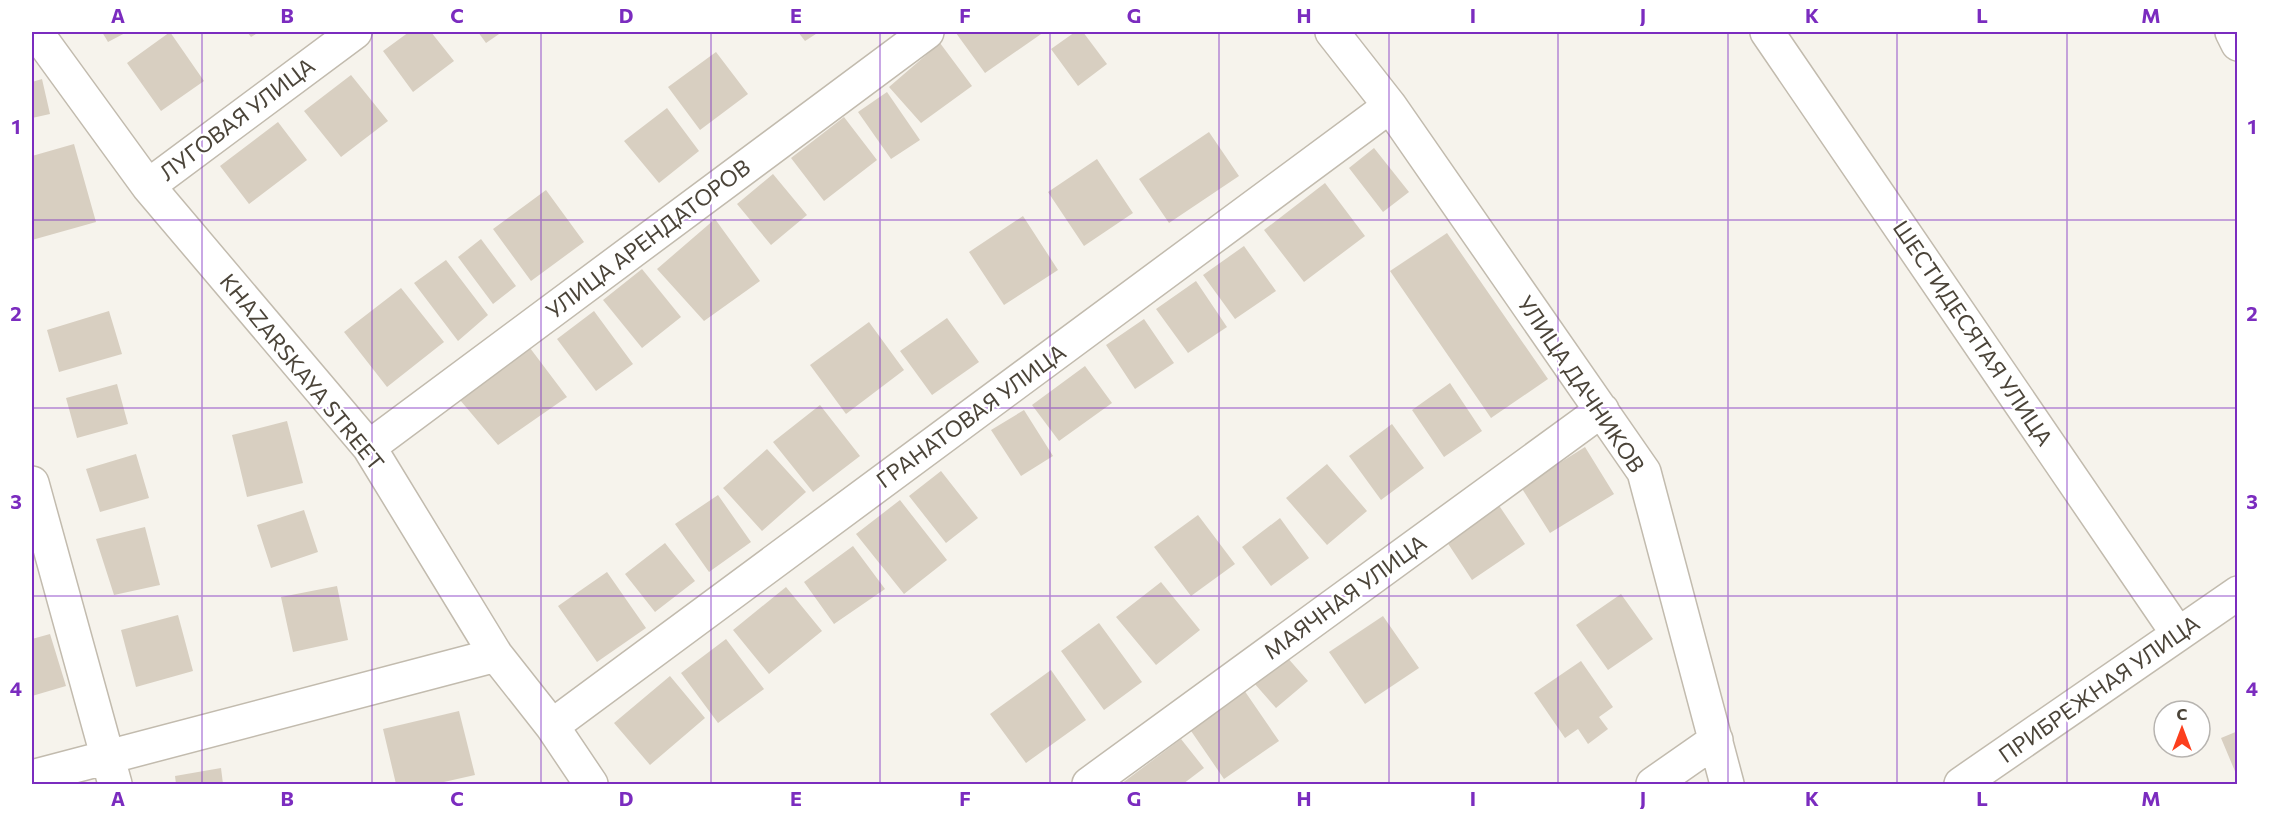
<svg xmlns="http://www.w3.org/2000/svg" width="2269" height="816" font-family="Commissioner,sans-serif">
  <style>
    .building { fill: #d8cfc1 }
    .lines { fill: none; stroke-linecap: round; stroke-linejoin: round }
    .minor-casing { stroke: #c2bbae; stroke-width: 36 }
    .minor { stroke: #fff; stroke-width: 33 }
    .grid { fill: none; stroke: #7b2cbf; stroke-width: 1.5; stroke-opacity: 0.55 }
    .labels { text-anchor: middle; stroke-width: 4.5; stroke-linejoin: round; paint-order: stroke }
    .street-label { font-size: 22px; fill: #4b4439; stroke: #fff }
    .neatline { fill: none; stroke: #7b2cbf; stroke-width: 2 }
    .grid-label { font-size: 20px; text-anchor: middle; font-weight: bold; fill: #7b2cbf }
  </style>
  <rect width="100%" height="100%" fill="#f6f3ec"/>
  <path class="building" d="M102,32H127L108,42Z
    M170,32L204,81L161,111L127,63Z
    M247,32H259L251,37Z
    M409,32H431L454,61L413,92L383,51Z
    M478,32H502L486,43Z
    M798,32H819L805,41Z
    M958,32H1044L985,73L956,33Z
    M1075,32H1083L1107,64L1078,86L1051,49Z
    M940,43L972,86L921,123L889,87Z
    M716,52L748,94L700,130L668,87Z
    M351,75L388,121L341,157L304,111Z
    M42,79L50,114L32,118V82Z
    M887,92L920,140L891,159L858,112Z
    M667,108L699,151L659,183L624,141Z
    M844,117L877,160L824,201L791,158Z
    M278,122L307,160L249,204L220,166Z
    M1209,132L1239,176L1169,223L1139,179Z
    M74,144L96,222L32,240V156Z
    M1374,148L1409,192L1383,212L1349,168Z
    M1097,159L1133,213L1084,246L1048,192Z
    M773,174L807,215L771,245L737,204Z
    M1325,183L1365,236L1304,282L1264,230Z
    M546,190L584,242L531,281L493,229Z
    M1023,216L1058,270L1004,305L969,252Z
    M715,219L760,281L704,321L657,269Z
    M1447,233L1548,379L1491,418L1390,271Z
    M481,239L516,286L493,304L458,257Z
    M1244,246L1276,291L1235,319L1203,275Z
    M446,260L488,315L458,341L414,283Z
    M642,269L681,317L642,348L603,300Z
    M1196,281L1227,327L1188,353L1156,309Z
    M401,288L444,342L387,387L344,332Z
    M109,311L122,354L59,372L47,330Z
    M594,311L633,364L596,391L557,339Z
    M947,318L979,362L932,395L900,351Z
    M1144,319L1174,363L1135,389L1106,345Z
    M869,322L904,370L846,414L810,365Z
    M530,348L567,397L498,445L460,400Z
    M1085,366L1112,403L1059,441L1032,405Z
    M1450,383L1482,431L1444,457L1412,410Z
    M117,384L128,424L77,438L66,398Z
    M820,405L860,456L813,492L773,442Z
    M1024,410L1053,456L1021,476L991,430Z
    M287,421L303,483L247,497L232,435Z
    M1392,424L1424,468L1381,500L1349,456Z
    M1585,447L1614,494L1550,533L1521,487Z
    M767,449L806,492L762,531L723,488Z
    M136,454L149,498L100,512L86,469Z
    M1327,464L1367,511L1327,545L1286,498Z
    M941,471L978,518L946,543L909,496Z
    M718,495L751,542L709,572L675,524Z
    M900,500L947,560L904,594L856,534Z
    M1498,504L1525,544L1472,580L1445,539Z
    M304,510L318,552L271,568L257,525Z
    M1198,515L1235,564L1191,596L1154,547Z
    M1280,518L1309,558L1271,586L1242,547Z
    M145,527L160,585L114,595L96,539Z
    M665,543L695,581L655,612L625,574Z
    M853,546L885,589L834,624L804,582Z
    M607,572L646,628L597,662L558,606Z
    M1161,582L1200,630L1156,665L1116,617Z
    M337,586L348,640L293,652L281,597Z
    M786,587L822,631L769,674L733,630Z
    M1621,594L1653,639L1608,670L1576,625Z
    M178,615L193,671L136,687L121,630Z
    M1383,616L1419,668L1365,704L1329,652Z
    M1099,623L1142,682L1104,710L1061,651Z
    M50,634L66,686L32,696V639Z
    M726,639L764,689L718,723L681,673Z
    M1286,656L1308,681L1276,708L1254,683Z
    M1581,661L1613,707L1599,717L1608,729L1588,744L1578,729L1565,738L1534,693Z
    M1051,670L1086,720L1026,763L990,714Z
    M670,676L705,718L650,765L614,723Z
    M1244,690L1279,741L1224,779L1189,728Z
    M459,711L475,775L435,784H396L383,729Z
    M2238,731V776H2237L2221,738Z
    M1181,739L1204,768L1183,784H1121Z
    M221,768L223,784H176L175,776Z"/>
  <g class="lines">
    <defs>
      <path id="minor" d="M36,32L148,186L369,447L496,655L552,726L591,784
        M1332,32L1390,106L1644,472L1727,784
        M1767,32L2178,634
        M2232,32L2238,44
        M148,186L355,32
        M369,447L927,32
        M32,483L115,784
        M552,726L1390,106
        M32,777L496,655
        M1089,784L1602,410
        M1653,784L1716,740
        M1961,784L2238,593"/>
    </defs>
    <use href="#minor" class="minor-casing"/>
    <use href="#minor" class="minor"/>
  </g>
  <path class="grid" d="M202,32V784M372,32V784M541,32V784M711,32V784M880,32V784M1050,32V784M1219,32V784M1389,32V784M1558,32V784M1728,32V784M1897,32V784M2067,32V784M32,220H2238M32,408H2238M32,596H2238"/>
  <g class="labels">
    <g class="street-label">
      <text transform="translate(237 119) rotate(-37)" y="8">ЛУГОВАЯ УЛИЦА</text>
      <text transform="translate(648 239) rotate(-37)" y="8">УЛИЦА АРЕНДАТОРОВ</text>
      <text transform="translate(1973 333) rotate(56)" y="8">ШЕСТИДЕСЯТАЯ УЛИЦА</text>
      <text transform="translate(302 372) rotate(51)" y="8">KHAZARSKAYA STREET</text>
      <text transform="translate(1581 384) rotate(56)" y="8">УЛИЦА ДАЧНИКОВ</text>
      <text transform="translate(971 416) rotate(-36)" y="8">ГРАНАТОВАЯ УЛИЦА</text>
      <text transform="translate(1345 597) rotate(-36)" y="8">МАЯЧНАЯ УЛИЦА</text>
      <text transform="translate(2099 689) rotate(-35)" y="8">ПРИБРЕЖНАЯ УЛИЦА</text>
    </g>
  </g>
  <rect width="2269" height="816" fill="none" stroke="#ffffff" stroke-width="66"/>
  <g transform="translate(2182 729)"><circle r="28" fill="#ffffff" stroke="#b7b4b0" stroke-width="1.5"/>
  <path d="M0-4.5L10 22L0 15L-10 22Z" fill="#fc3f1d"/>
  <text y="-9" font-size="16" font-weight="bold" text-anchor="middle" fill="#4b4439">С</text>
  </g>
  <rect x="33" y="33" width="2203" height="750" class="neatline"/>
  <g class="grid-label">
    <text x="118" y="23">A</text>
    <text x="287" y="23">B</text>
    <text x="457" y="23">C</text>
    <text x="626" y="23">D</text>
    <text x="796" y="23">E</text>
    <text x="965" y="23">F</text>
    <text x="1134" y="23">G</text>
    <text x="1304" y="23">H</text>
    <text x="1473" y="23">I</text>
    <text x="1643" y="23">J</text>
    <text x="1812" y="23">K</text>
    <text x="1982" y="23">L</text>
    <text x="2151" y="23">M</text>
    <text x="16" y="134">1</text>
    <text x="2252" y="134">1</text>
    <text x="16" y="321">2</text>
    <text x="2252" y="321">2</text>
    <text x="16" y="509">3</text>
    <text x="2252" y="509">3</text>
    <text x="16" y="696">4</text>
    <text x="2252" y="696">4</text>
    <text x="118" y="806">A</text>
    <text x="287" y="806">B</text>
    <text x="457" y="806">C</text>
    <text x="626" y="806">D</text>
    <text x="796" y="806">E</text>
    <text x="965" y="806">F</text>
    <text x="1134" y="806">G</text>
    <text x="1304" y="806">H</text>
    <text x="1473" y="806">I</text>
    <text x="1643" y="806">J</text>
    <text x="1812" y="806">K</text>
    <text x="1982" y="806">L</text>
    <text x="2151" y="806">M</text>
  </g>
</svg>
